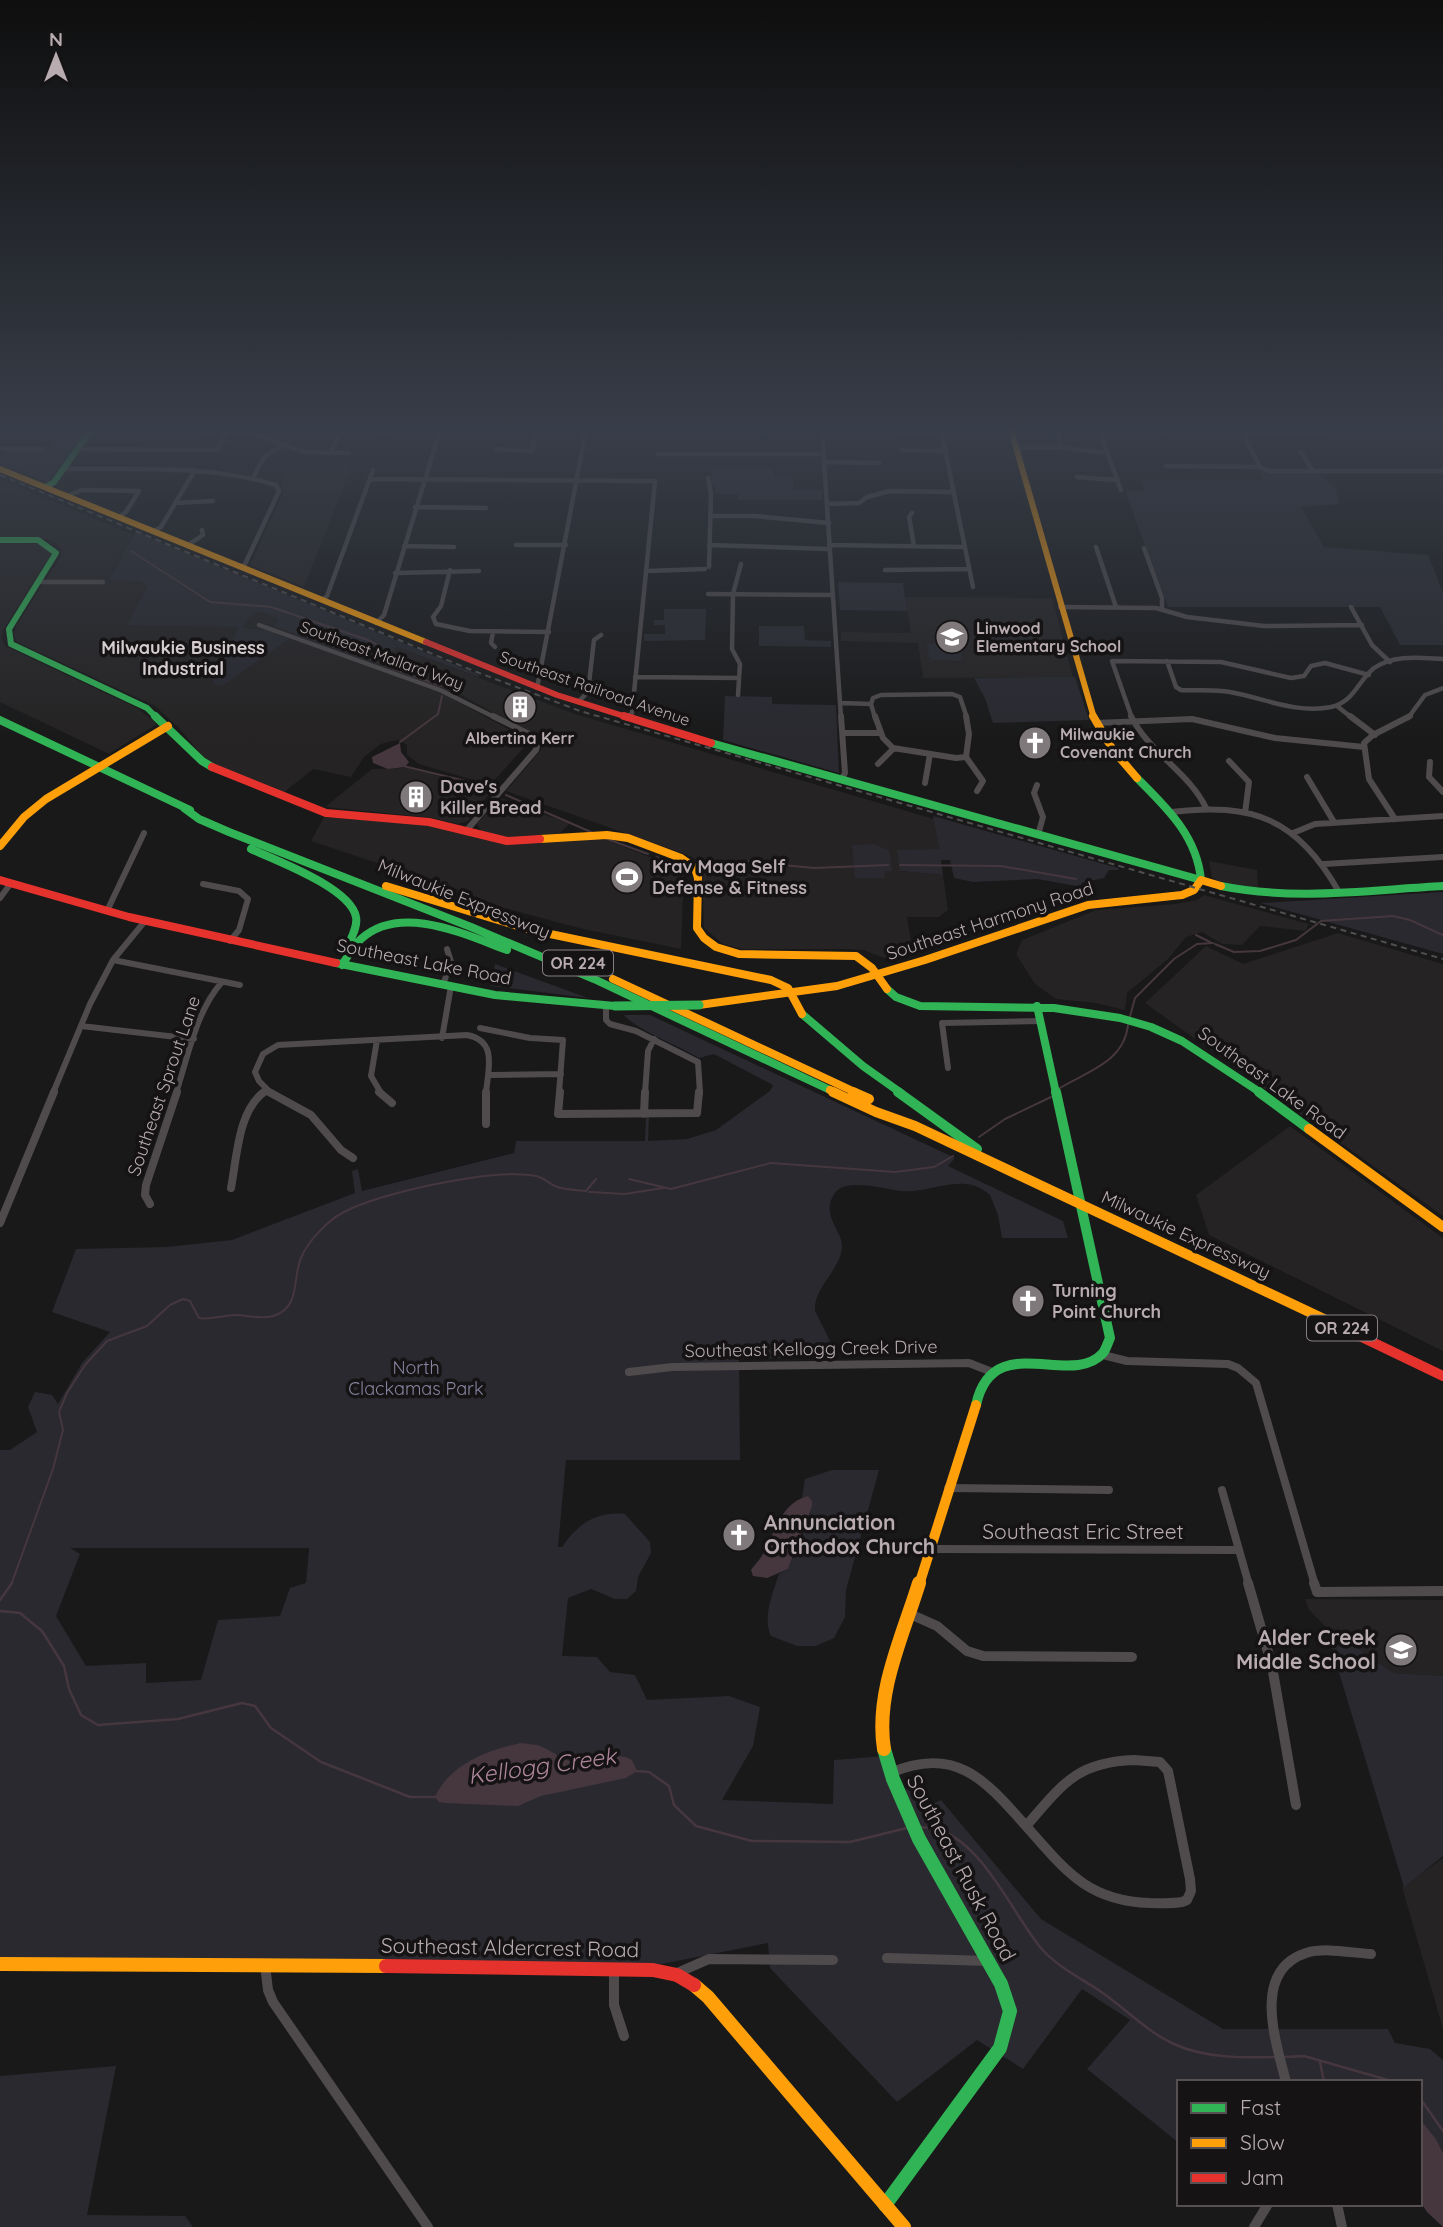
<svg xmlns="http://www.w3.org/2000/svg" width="1443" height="2227" font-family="Quicksand,sans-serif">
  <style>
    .built { fill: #252323 }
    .green { fill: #29292f; fill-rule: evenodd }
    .water { fill: #46373f }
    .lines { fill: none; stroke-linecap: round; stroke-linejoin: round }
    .stream-far1 { stroke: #46373f; stroke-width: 2 }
    .stream { stroke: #46373f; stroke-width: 2.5 }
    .street-far3 { stroke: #4f4b4c; stroke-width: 4.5 }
    .street-far2 { stroke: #4f4b4c; stroke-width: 6 }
    .street-far1 { stroke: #4f4b4c; stroke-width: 8 }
    .street { stroke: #4f4b4c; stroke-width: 10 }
    .fast-far3 { stroke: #30b455; stroke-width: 6 }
    .fast-far2 { stroke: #30b455; stroke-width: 8 }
    .fast-far1 { stroke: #30b455; stroke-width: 10 }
    .fast { stroke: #30b455; stroke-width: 14 }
    .slow-far3 { stroke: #ff9f0a; stroke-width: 6 }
    .slow-far2 { stroke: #ff9f0a; stroke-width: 8 }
    .slow-far1 { stroke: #ff9f0a; stroke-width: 10 }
    .slow { stroke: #ff9f0a; stroke-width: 14 }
    .jam-far3 { stroke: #e5322d; stroke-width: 6 }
    .jam-far2 { stroke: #e5322d; stroke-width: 8 }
    .jam-far1 { stroke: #e5322d; stroke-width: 10 }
    .jam { stroke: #e5322d; stroke-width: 14 }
    .rail { stroke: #504e4e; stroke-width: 2; stroke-dasharray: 6 4.5; stroke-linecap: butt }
    .fast-bridge { stroke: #30b455; stroke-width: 9 }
    .labels { text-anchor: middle; stroke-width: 7; stroke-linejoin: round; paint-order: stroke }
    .far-poi-label { font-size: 16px; font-weight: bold; fill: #b8acb0; stroke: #151313; text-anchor: start }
    .far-street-label { font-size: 16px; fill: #b8acb0; stroke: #151313 }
    .shield { fill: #151313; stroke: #877e81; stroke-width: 2 }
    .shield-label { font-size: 16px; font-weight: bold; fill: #b8acb0 }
    .far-quarter-label { font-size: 18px; font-weight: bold; fill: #d5cccf; stroke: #151313 }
    .poi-label { font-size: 18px; font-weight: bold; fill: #b8acb0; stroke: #151313; text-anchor: start }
    .street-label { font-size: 18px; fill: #b8acb0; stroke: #151313 }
    .park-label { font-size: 18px; fill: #8785a1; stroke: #151313 }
    .near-poi-label { font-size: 21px; font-weight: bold; fill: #b8acb0; stroke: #151313; text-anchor: start }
    .near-street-label { font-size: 21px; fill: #b8acb0; stroke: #151313 }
    .near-water-label { font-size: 23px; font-style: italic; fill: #af879c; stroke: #151313 }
  </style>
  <rect width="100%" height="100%" fill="#191919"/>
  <path class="built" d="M289,464L352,465L304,587L250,565L284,491L280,483Z
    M0,479L134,535L108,579L141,582L147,587L128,624L239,627L213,684L222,685L289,639L268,630L243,628L248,619L258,611L280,619L274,626L397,647L575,714L934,819L939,849L900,871L943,875L948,910L939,917H907L912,946L887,959L863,950L847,949H742L723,944L704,928L702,869L698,861L690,856L506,791L541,750L542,739L457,693L451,698L530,741L490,785L419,764L407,755V745L398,740L381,744L364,757L351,777L313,769L282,794L218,766L202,756L178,727L155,706L17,642L14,635L16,626L60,558L61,550L55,542L45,539L0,537Z
    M0,542L39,544L48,548L51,554L3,630L1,637L5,646L137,708L157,724L109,754L0,702Z
    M905,597L1052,598L1073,677L923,678L918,643L841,641V632L911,633Z
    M407,768L493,789L468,821L458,824L433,818L325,807L372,769Z
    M500,798L526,805L524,808L570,823L558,835L508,838L482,832L477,824Z
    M324,817L421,824L501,843L600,838L684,870L681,949L583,929L504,908L387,862L383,865L311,841Z
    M1209,861L1257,870L1258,888L1217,881L1212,877Z
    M1204,895L1309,924L1305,931L1260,926L1242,945L1222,944L1202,932L1186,937L1168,959L1127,993L1125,1010L1096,1003L1056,999L1035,984L1016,954L1022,940L1096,910L1175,904L1197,900Z
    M1338,933L1443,964V1216L1145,1003L1206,946L1243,964Z
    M1290,1126L1443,1238V1351L1209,1235L1196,1195Z
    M1305,1599L1443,1600V1676L1394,1673L1325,1626L1309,1610Z
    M1443,1858V2029L1402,1887Z"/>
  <path class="green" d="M56,438H80L48,482L0,464V457L6,450H47Z
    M1257,468L1268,473H1320L1336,490L1339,504L1301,507L1324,547L1428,555L1443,592V645H1400L1380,607H1168L1125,491H1145L1141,480H1263Z
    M712,469H773L774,476H793V490H822V500H738V494H715L716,486H711Z
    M136,532L480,675L478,677L397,647L376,663L274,626L279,619L258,611L248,619L243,628L268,630L289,639L222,686L212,684L238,627L127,625L147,587L141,582L108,580Z
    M838,582L903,583L907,611L840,610Z
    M664,609H706L705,640L644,641V634H665V625H654V620H664Z
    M759,626H804L805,640L831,641V647L759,646Z
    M927,643L955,646L961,652L962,661L932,660L929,658Z
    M1048,677H1075L1089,720L993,723L985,698L974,678Z
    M725,696L772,697V704L836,705L839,773L723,740Z
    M933,816L1118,868L1119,870H1109L1104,878L1081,883L1082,887L1037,879L973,882L954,878L950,860H941L943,875L900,871L897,850L939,849Z
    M873,844L889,850L892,871H884L885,878H855L852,845Z
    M1443,892V954L1260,903Z
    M495,964L588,998L491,986Z
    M624,1015H650L955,1158L948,1166L1063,1221L1068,1238H1002L998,1215L990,1195C983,1189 976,1185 966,1184C945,1182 923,1193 902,1191C886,1190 846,1177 835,1193C819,1215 844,1232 842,1248C839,1272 813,1288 815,1311L838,1357L739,1359L740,1460H566L558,1547H562C577,1524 597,1511 625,1514L650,1542L651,1553L638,1577L636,1591L627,1599H615L591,1589L568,1598L562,1656L597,1657L610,1672L635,1675L647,1700L729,1696L760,1707L753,1746L722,1800L833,1804L834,1760L885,1756L901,1801L908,1784L920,1809L941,1800L1041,1919L1223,2029H1388L1395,2043L1430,2049L1443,2060V2153L1436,2139L1420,2119V2082H1179V2143L1087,2069L1130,2020L1082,1989L1023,2069L977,2040L897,2102L770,1968L768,1943L662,1964L0,1959V1450H10L37,1432L28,1407L35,1392L52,1395L58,1404L82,1363L110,1332L52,1312L76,1249L167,1247L232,1240L355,1193L352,1171L358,1169L362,1191L514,1153L516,1141H645L646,1117H649L648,1141L687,1139L716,1130L770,1091L773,1085L714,1054L699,1058C678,1045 638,1031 624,1015ZM70,1548H309V1549L306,1583L290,1588L280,1616L218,1620L201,1680L146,1683V1663L86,1666L56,1616L80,1554Z
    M832,1470H879L846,1590L845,1617L834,1638L816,1646H797L771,1636C762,1618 773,1592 779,1574L788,1569L803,1534L808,1496L802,1498L805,1479Z
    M1325,1626L1394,1673L1443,1676V1856L1404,1887Z
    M116,2066L87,2215L185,2216L193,2227H0V2076Z"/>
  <path class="water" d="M400,743L401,752L409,762L405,767L388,769L373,763L372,757Z
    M808,1496L812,1501V1506L788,1569L767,1578L753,1576L751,1570C755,1564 761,1559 764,1552C775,1531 781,1503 808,1496Z
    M521,1743C526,1744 532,1744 537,1745C555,1751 570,1767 590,1764C607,1761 615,1751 632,1760L637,1771L626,1778L541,1796L518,1806L446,1803L439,1802L435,1797C450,1764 487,1750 521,1743Z
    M1420,2119L1436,2139L1443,2153V2227L1427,2212L1420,2201Z"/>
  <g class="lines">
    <path class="stream-far1" d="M131,551L210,602L271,607L368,640L379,646L376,661
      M386,666L441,686
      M400,742L438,714L442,696
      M403,766L495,788
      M506,795L591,832
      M607,839L648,854
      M656,857L681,867
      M742,861L814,868L888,865
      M900,865L1001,866L1076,879
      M1196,935L1210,942
      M1215,944L1234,952L1260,951L1296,940L1321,921L1393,916L1410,920L1443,935
      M1129,1020L1135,998L1174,959L1197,944L1213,943
      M1060,1088C1088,1071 1124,1062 1128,1025
      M979,1137L1005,1119L1051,1097
      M629,1179L671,1189L771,1163L895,1172L934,1167L953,1156
      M589,1192L625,1194L663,1188
      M11,1585L53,1469L63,1430L59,1412L67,1393L85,1365L107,1341L147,1326L170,1305L183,1299L190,1301L199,1318C212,1320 223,1315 236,1315C248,1315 261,1320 273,1316C301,1308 292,1279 301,1258C308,1241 328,1220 344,1212C382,1192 494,1168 536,1176C543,1177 548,1183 555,1186C564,1190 576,1190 586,1191L596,1179"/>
    <path class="stream" d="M0,1600L12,1583
      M0,1611L20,1613L42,1631L64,1666L69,1689L81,1715L98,1725L178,1719L242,1703L255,1706L271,1728L321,1762L410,1797H436
      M635,1771L649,1772L669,1786L674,1805L696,1826L752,1841L850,1842L907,1828
      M919,1827C926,1828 934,1827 940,1830C984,1846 1012,1912 1040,1947C1057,1967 1079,1977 1100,1991C1125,2008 1147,2032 1174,2044C1204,2058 1243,2058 1275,2057
      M1284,2057L1304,2056L1395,2082
      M1320,2062L1324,2082
      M1420,2098L1443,2131"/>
    <path class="street-far3" d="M194,430L255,434L305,452L349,453
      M334,430H376
      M731,430H776
      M822,430L841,718
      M941,430L973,587
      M1099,430L1121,490
      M1241,430L1260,467L1269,471H1443
      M900,431L941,432
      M1058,433L1061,448
      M1243,433H1321
      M384,434L385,430
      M1164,435L1166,430
      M1016,447H1057L1108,453
      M0,449H44
      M77,449L217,450L227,433
      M495,449L532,451L536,430
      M901,450L945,451
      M1301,452L1313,471
      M331,453L341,430
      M658,454H824
      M824,462L879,463
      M1166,466L1260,467
      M62,469C133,470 207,464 276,485L279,491L245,564L241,567
      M1077,477L1118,480
      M253,478L264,457L282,445
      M708,478L711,494L709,567
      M370,479L655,481L632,713L627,718
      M67,496L82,490L139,491L126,512L119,517
      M175,503L213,501
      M827,504L859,503L867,497L890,491L953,492
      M415,507L486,508
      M912,513L909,517L914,546
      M710,516H755L829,523
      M154,531L161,527L195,470
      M188,545L203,535L202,530
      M516,545H566
      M709,545L829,549
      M829,545L964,547
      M404,546L454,547
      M1096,547L1116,607
      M1144,548L1162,598V609
      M450,570L441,606L433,617L436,624L470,631L549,632
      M885,570L969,569
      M646,571L705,569
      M395,573L479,571
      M40,582H103
      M708,594L833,595
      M322,600L327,596L373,470
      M1060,607L1156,608L1187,617L1264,626L1362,625
      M1351,607L1372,645L1390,662
      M376,623L384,615L440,430
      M259,625L440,690L496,718
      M493,632L491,643L495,647
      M1167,661L1176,687L1181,690C1197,691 1214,689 1230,692C1264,698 1296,714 1331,707C1355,701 1357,682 1374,668C1394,654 1421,658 1443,659
      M635,677L739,678
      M537,688L586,430
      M738,695L740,664L732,649L733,594L741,564
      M578,702L588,692L594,640L601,635
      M841,703L871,704
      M1337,706L1352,718
      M875,718L871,704L873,698L881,695L952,694L960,697L967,718
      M1132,718L1112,661L1221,662L1291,678L1304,676L1311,666L1325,663L1369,675
      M1408,718L1425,695L1443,688"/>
    <path class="street-far2" d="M875,716L883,738L893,748L956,758L966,757L969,734L966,716
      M1131,716C1149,753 1189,772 1206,808
      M1350,716L1375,735
      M627,718L629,716
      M1096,723L1192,719L1275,738L1364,747
      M843,733H880
      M966,757L983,781L977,791
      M1229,761L1249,782L1245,813
      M1430,762L1429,777L1443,792
      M878,764L893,749
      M1307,777L1334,822
      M841,780L845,773L841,716
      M925,783L930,754
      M1037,785L1034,793L1043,817L1038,835
      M1171,812C1253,802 1298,819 1339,892
      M1395,819L1369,779L1364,743L1373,735L1410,716
      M466,831L536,750L538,742L535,737L493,716
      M1293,833L1315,824L1443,816
      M1324,864L1443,857
      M203,884L239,891L248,899L239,930L230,941
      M0,898L11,883
      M107,911L144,833
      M113,960L240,985
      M443,985L451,962L447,949
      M606,1006V1020L610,1024L636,1031L698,1062L700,1093
      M81,1026L194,1039
      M480,1028L530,1038L563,1040L559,1093
      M442,1038L451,986
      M377,1040L371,1076L381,1093
      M948,1068L942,1023L1041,1021
      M489,1075L561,1074
      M53,1093L90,1004L113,960L145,921
      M176,1093C188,1057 196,1011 222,982
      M262,1093L265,1091
      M271,1093L259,1081L255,1072L263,1054L278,1045L467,1035C498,1041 488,1069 486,1093
      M645,1093L648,1051L654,1039"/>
    <path class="street-far1" d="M269,1092L311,1115L341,1150L353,1158
      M379,1092L392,1103
      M560,1092L558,1114L697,1113L699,1092
      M644,1114L645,1092
      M486,1124V1092
      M231,1188C237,1157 238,1111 264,1092
      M150,1204L145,1195L146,1185L177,1092
      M0,1223L54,1092
      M1103,1355L1127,1361L1228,1364L1238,1368L1256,1383L1315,1585
      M629,1372L672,1367L969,1363L992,1372
      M948,1488L1109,1490
      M1222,1490L1249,1585
      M929,1549L1237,1550"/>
    <path class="street" d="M1248,1583L1272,1666L1296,1805
      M1314,1583L1317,1592L1443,1591
      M910,1614L937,1626L967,1651L983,1656L1132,1657
      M1134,1760L1160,1762L1168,1771L1190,1879L1191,1891L1187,1900L1182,1902C1171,1904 1161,1903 1150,1903C1087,1901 1065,1870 1026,1826C1062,1785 1076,1762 1134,1760Z
      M890,1773C956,1745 985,1780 1026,1826
      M887,1958L988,1961
      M265,1965L268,1990L273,2002L428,2227
      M614,1970V2005L624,2036
      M677,1973L709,1959L833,1960
      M1286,2082C1276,2042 1251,1971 1306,1953C1326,1947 1351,1953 1371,1954
      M1337,2204L1342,2227
      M1254,2227L1268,2204"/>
    <path class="fast-far3" d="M46,487L54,482L91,430
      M0,540H38L56,553L9,629L11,644L147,708L157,718"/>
    <path class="fast-far2" d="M155,716L202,761L212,767
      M0,720L190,810
      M711,743L1201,880C1197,836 1167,808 1137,778
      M184,808L199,819L229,832L471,927L594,979L830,1090
      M251,849C275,860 351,888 356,917C358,927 351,938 347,948
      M1221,886C1295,901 1369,890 1443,886
      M336,963L495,995L615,1006
      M342,965C348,956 353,946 361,939C401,903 466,935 507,950
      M887,989L896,997L920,1006L1054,1008L1120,1018L1151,1027L1182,1041L1261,1093
      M1037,1006L1056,1093
      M802,1014L863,1066L901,1093"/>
    <path class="fast-far1" d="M898,1092L977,1149
      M1259,1092L1309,1129
      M976,1405C993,1328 1071,1389 1103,1353C1106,1349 1108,1342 1110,1338L1056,1092"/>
    <path class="fast" d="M884,1749L893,1779L919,1839L1001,1984L1010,2011L1000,2048L885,2205"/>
    <path class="slow-far3" d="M1011,430L1094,718
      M0,469L426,642"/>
    <path class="slow-far2" d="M1093,716L1113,750L1137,778
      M540,839L607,835L628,838L681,858L695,868L698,878L697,928L704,938L716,947L739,954L856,956L872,968L887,989
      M0,846L24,817L46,799L168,726
      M386,886L531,930L771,980L788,988L802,1014
      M613,979L857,1093
      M699,1005L837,986L925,960L1088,905L1182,895L1194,890L1201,880L1221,886
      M830,1090L837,1093"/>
    <path class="slow-far1" d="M833,1092L876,1112L915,1126L1343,1328
      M853,1092L869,1099
      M1309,1129L1443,1227
      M919,1585L976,1405"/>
    <path class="slow" d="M884,1749C875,1693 903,1635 919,1583
      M0,1964L386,1966
      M694,1985L708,1997L904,2227"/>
    <path class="jam-far3" d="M426,642L557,695L630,718"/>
    <path class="jam-far2" d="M624,716L711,743
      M212,767L326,813L429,822L507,841L540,839
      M0,880L129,917L336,963"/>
    <path class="jam-far1" d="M1343,1328L1443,1376"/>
    <path class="jam" d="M386,1966L653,1970L677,1975L694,1985"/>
    <path class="rail" d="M0,475L474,671L580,711L1443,959"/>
    <path class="fast-bridge" d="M615,1006L699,1005"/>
  </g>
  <linearGradient id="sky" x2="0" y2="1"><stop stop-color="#0e0e0e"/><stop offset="0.58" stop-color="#383e49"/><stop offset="1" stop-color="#383e49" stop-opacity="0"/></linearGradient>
  <rect width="1443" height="742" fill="url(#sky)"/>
  <defs>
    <symbol id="school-disc" viewBox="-11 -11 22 22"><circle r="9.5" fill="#80797b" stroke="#151313"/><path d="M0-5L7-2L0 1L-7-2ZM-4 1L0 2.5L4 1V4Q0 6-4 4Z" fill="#fff"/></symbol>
    <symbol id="building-disc" viewBox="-11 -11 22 22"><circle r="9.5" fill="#80797b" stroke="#151313"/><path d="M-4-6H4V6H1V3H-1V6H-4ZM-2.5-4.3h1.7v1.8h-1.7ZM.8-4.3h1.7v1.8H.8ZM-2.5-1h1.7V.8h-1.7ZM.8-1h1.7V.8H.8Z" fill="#fff"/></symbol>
    <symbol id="church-disc" viewBox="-11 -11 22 22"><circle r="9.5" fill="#80797b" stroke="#151313"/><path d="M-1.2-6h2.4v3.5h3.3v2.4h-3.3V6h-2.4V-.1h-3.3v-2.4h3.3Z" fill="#fff"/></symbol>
    <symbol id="stadium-disc" viewBox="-11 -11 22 22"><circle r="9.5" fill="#80797b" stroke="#151313"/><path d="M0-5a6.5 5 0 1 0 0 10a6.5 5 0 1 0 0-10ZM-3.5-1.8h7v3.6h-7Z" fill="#fff"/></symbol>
  </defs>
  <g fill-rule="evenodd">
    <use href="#school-disc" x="933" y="618" width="38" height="38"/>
    <use href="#building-disc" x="501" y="688" width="38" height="38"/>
    <use href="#church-disc" x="1016" y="724" width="38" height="38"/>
    <use href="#building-disc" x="397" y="778" width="38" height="38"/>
    <use href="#stadium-disc" x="608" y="858" width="38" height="38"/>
    <use href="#church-disc" x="1009" y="1282" width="38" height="38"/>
    <use href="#church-disc" x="720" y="1516" width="38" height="38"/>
    <use href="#school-disc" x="1382" y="1631" width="38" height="38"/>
  </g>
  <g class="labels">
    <g class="far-poi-label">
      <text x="976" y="634">Linwood<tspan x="976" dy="18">Elementary School</tspan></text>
      <text x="1060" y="740">Milwaukie<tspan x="1060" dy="18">Covenant Church</tspan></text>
      <text x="520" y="744" text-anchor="middle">Albertina Kerr</text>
    </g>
    <g class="far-street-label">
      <text transform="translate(382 655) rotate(20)" y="6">Southeast Mallard Way</text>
      <text transform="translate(595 688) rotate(19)" y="6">Southeast Railroad Avenue</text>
    </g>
    <g class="shield">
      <rect x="543" y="950.5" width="70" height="25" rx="5"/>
      <rect x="1307" y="1315.5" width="70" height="25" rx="5"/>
    </g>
    <g class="shield-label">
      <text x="578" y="969">OR 224</text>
      <text x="1342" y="1334">OR 224</text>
    </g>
    <g class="far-quarter-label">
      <text x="183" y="654">Milwaukie Business<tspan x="183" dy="21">Industrial</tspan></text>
    </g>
    <g class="poi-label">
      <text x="440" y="793">Dave's<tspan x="440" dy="21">Killer Bread</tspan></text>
      <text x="652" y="873">Krav Maga Self<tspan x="652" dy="21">Defense &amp; Fitness</tspan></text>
      <text x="1052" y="1297">Turning<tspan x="1052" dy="21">Point Church</tspan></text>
    </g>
    <g class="street-label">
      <text transform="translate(464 899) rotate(22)" y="6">Milwaukie Expressway</text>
      <text transform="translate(990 921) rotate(-18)" y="6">Southeast Harmony Road</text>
      <text transform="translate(424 962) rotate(11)" y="6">Southeast Lake Road</text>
      <text transform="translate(1272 1083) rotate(36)" y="6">Southeast Lake Road</text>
      <text transform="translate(164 1086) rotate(-71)" y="6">Southeast Sprout Lane</text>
      <text transform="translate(1186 1235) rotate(25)" y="6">Milwaukie Expressway</text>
      <text transform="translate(811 1349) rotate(-1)" y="6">Southeast Kellogg Creek Drive</text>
    </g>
    <g class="park-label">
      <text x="416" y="1374">North<tspan x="416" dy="21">Clackamas Park</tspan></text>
    </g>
    <g class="near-poi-label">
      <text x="764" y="1530">Annunciation<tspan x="764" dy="24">Orthodox Church</tspan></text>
      <text x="1376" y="1645" text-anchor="end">Alder Creek<tspan x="1376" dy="24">Middle School</tspan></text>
    </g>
    <g class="near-street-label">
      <text x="1083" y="1539">Southeast Eric Street</text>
      <text transform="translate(961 1868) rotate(62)" y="7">Southeast Rusk Road</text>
      <text transform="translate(510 1948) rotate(1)" y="7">Southeast Aldercrest Road</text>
    </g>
    <g class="near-water-label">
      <text transform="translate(542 1766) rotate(-8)" y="8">Kellogg Creek</text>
    </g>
  </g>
  <rect x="1177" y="2080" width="245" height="126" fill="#151313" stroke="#565052" stroke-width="2"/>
  <rect x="1191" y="2103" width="35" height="10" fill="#30b455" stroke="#565052" stroke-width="2"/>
  <text x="1240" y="2115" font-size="21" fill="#b8acb0">Fast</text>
  <rect x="1191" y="2138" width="35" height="10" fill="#ff9f0a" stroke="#565052" stroke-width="2"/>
  <text x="1240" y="2150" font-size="21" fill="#b8acb0">Slow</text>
  <rect x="1191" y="2173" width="35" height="10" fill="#e5322d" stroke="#565052" stroke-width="2"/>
  <text x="1240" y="2185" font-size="21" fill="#b8acb0">Jam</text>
  <g transform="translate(56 56)" stroke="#151313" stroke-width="5" paint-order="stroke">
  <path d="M0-5L12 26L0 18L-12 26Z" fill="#b8acb0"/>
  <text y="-10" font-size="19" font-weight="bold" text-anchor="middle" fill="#b8acb0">N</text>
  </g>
</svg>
